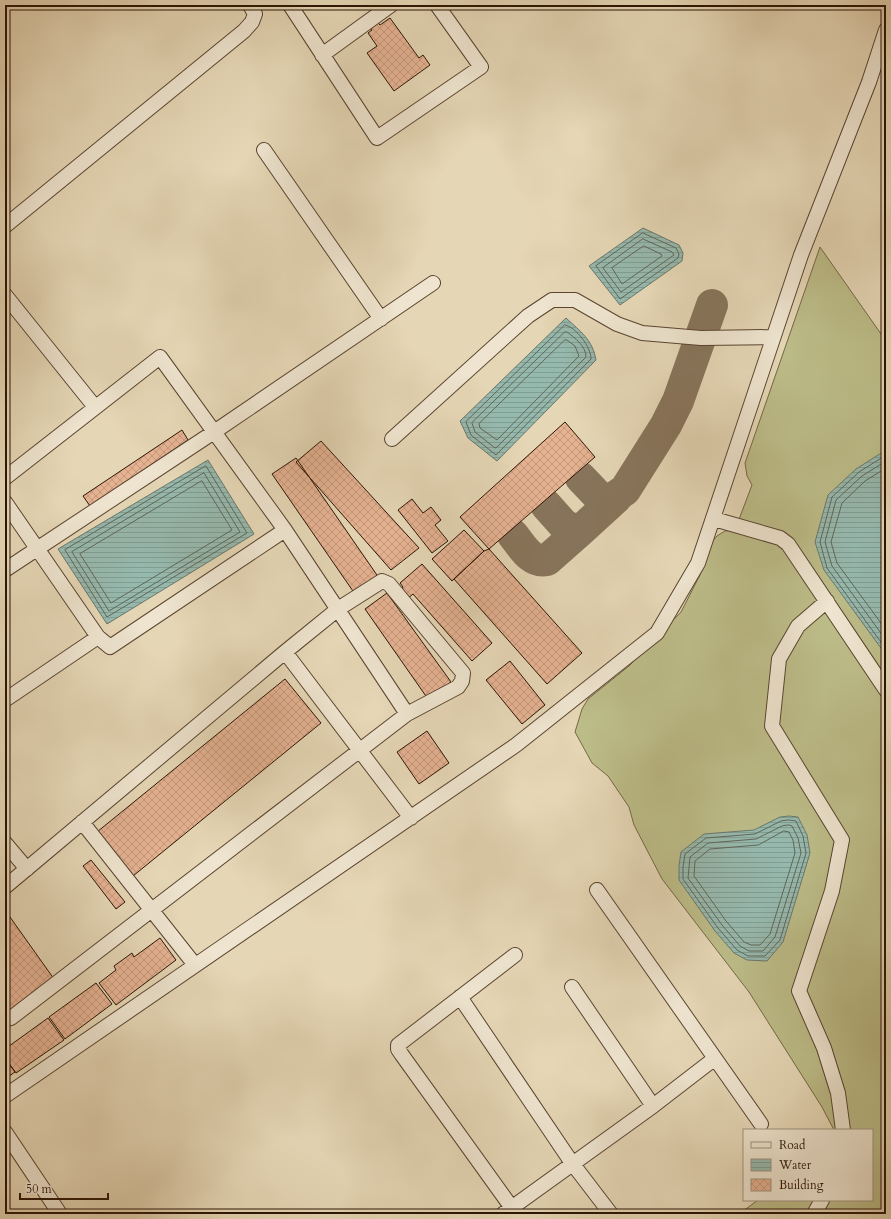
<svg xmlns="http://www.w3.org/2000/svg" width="891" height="1219" font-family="Cardo,serif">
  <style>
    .grass { fill: #bcbc88; stroke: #746846 }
    .water { fill: url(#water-rules); stroke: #6b776a }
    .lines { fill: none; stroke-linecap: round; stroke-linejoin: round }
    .shore { stroke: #606659; stroke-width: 1 }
    .taxiway { stroke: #88755c; stroke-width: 32 }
    .building { fill: url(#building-cross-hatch); stroke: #2b1404 }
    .minor-casing { stroke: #5a4430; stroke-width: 16 }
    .minor { stroke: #eee4cf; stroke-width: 14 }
  </style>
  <defs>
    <pattern id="water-rules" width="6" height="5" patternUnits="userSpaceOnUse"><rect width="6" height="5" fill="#96b9ae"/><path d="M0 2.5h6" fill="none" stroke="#819e94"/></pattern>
    <pattern id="building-cross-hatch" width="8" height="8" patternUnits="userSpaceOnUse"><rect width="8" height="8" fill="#e5b292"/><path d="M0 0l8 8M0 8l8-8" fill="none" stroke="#c5987c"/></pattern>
  </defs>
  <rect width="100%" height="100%" fill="#e5d6b5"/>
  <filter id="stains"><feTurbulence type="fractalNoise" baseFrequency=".005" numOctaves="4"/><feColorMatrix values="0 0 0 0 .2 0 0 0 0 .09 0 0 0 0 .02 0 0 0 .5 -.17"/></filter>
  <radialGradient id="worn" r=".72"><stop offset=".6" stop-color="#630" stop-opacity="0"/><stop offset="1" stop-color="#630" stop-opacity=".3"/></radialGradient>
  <path class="grass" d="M820,247L886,341V1214H739L758,1200H872V1130H834L822,1107L749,992L662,879L634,825L629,807L608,776L592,763L575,732L582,709L588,699L629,666L681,612L700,575L710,544L717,536L725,531L735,530L752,485L747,476L745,463Z"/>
  <path class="water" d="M643,228L679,245L683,253L682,261L620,305L589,266Z
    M566,318C580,331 593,340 596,360L497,461L468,438L460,421Z
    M886,450V655L824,570L815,542L828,495L856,469Z
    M208,460L254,534L107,624L58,549Z
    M789,816L798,817L807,835L810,853L783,942L767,961L747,960L734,953L715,931L679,880V866L681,852L704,834L754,830L780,817Z"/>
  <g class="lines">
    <path class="shore" d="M643,233L676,248L679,254L678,258L620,299L596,266Z
      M643,239L672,252L674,255L621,292L603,268Z
      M644,246L661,254L662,256L622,284L612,268Z
      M565,325C576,327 591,347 591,359L496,455L471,435L466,422Z
      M565,332H567C575,338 586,346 586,357L497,447L495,448L475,432L472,423Z
      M565,340H567L575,346L579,356L497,440L480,428L479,424Z
      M886,455L859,472L832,497L820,542L827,568L886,649
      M886,461L862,476L836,500L825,542L832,566L886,640
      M206,466L247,533L107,617L65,550Z
      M886,468L865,481L842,503L831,542L837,563L886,630
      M204,473L240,532L109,611L72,552Z
      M202,481L232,530L111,603L80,554Z
      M789,820L796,821L803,836L806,853L780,940L765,956H748L737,950L718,928L683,879V867L685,854L706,838L755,834L781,821Z
      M789,825L792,826L798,838L801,853L775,937L763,951H749L740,946L722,925L688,878L690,857L708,843L756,839L782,826Z
      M784,831L789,832L793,840L795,853L770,934L760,945H751L744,942L726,921L694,876L695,861L710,849L758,845Z"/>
    <path class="taxiway" d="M581,478L602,500L609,501L625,490L666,425L678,401L712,305
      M546,505L563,524L575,531L581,530L616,498
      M513,535C522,546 531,564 547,560L581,530"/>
  </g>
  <path class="building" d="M373,16L380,25L390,18L419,58L423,55L430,65L394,91L367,53L377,46L368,33L372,30L366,21Z
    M565,422L595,457L489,549L460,517Z
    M182,430L188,440L90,506L83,496Z
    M321,441L419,548L391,570L296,462Z
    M5,456L10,461L5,465Z
    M296,458L379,578L355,594L272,474Z
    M412,499L423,513L431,507L441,520L435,525L448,541L432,553L398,510Z
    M464,530L484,551L452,581L432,559Z
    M489,549L582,653L547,684L454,579L484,551Z
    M422,564L492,643L472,661L413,594L406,600L398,591L403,587L400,583Z
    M387,593L451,682L428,699L365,609Z
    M510,661L545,705L522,724L486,680Z
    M285,679L321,723L133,876L97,832Z
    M427,731L449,763L419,784L397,752Z
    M91,860L125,902L116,909L83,866Z
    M5,910L54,979L5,1013Z
    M160,938L176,960L116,1005L99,983L116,970L114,966L132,953L134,957Z
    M96,983L112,1004L65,1039L49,1017Z
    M48,1018L64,1040L16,1073L5,1058V1049Z
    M5,1058L15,1072L5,1079Z"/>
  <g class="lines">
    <defs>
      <path id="minor" d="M290,5L377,138L481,67L437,5
        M322,55L391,5
        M264,150L381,319
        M5,226L244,31L252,22L255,14L250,5
        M5,295L95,407
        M392,439L528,316L552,300H575L617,324L642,333L701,338L773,337
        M5,478L160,357L285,530L110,647L98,637L5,700
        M5,502L98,637
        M714,519L780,538L788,544L886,690
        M5,570L214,432L433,283
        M827,601L798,626L779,659L772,726L842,840L832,891L799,991L824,1048L838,1093L843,1130
        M285,652L411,818
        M82,822L195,965
        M5,843L27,869
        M5,887L285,652L338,609L382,581L389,584L463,673L462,681L458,687L407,714
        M597,890L761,1124
        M572,987L653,1106
        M460,997L572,1163L611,1214
        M5,1019L11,1018L407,714L285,530
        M5,1096L516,745L657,633L698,563L801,255L869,82L886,30
        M5,1132L60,1214
        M512,1208L402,1055L398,1049V1045L515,955
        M503,1214L653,1106L714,1059
        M814,1214L822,1200"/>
    </defs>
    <use href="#minor" class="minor-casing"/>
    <use href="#minor" class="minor"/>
  </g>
  <rect width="891" height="1219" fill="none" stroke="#e5d6b5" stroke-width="20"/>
  <rect x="6" y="6" width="879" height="1207" fill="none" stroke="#2b1404" stroke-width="2"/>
  <rect x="10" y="10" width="871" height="1199" fill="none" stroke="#2b1404"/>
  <rect x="743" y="1129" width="130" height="72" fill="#eee4cf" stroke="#a0917e"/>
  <rect x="751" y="1142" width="20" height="6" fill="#eee4cf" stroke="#a0917e"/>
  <text x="779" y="1149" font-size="12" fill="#2b1404">Road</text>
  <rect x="751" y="1159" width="20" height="12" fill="url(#water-rules)" stroke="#a0917e"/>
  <text x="779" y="1169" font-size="12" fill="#2b1404">Water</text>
  <rect x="751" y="1179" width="20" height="12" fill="url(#building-cross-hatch)" stroke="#a0917e"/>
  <text x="779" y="1189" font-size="12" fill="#2b1404">Building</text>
  <path d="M20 1193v6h88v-6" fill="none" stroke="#2b1404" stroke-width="2"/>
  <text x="26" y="1193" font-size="12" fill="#2b1404" stroke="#eee4cf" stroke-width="3" paint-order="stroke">50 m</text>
  <rect width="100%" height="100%" filter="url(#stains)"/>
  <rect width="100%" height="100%" fill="url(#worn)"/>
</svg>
